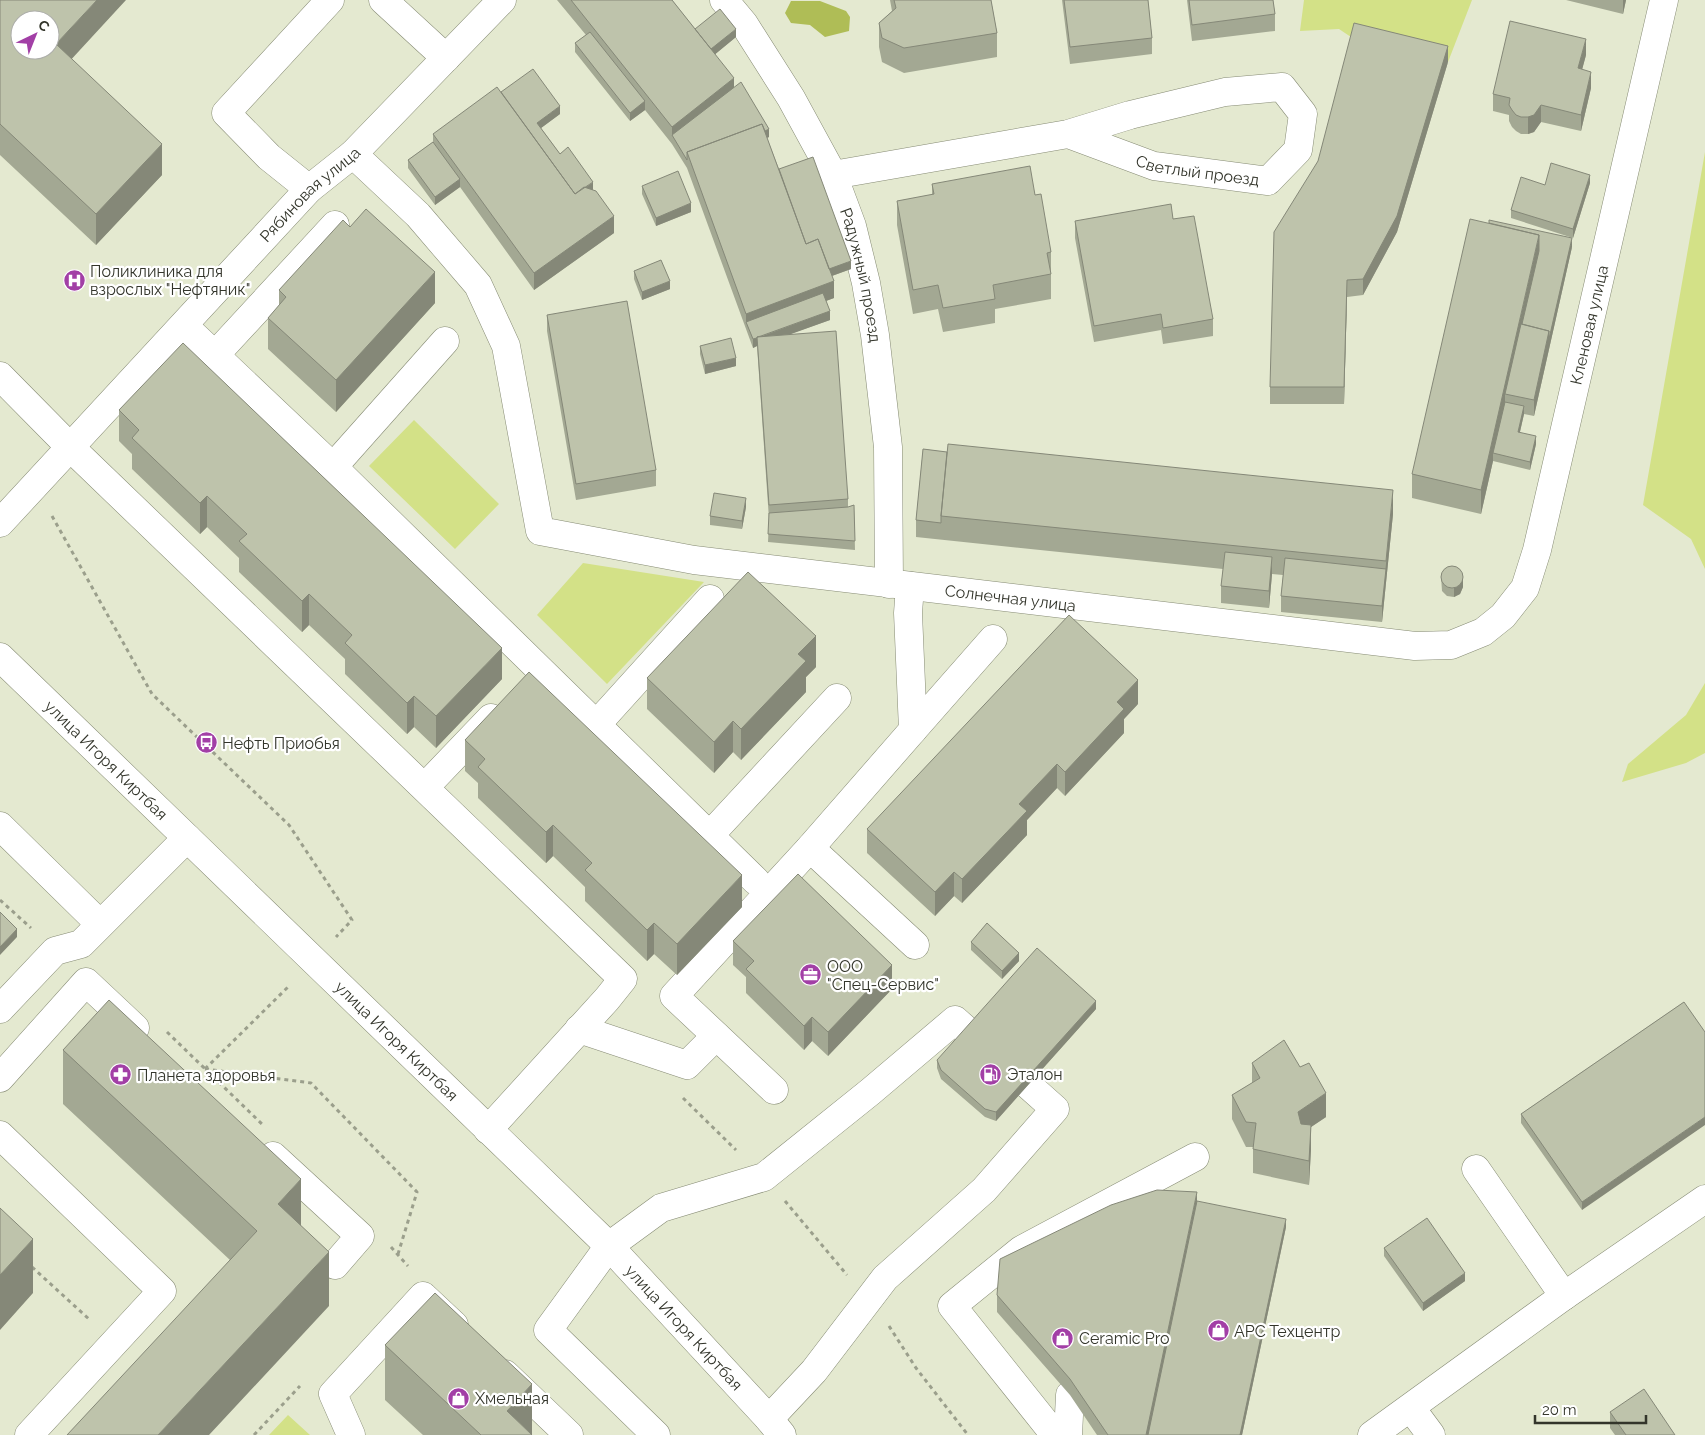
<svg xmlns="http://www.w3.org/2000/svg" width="1705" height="1435" font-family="Raleway,sans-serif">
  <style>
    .green { fill: #d3e187 }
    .water { fill: #afbd56 }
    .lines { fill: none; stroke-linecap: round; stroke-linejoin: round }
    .minor-casing { stroke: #868b74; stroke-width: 29 }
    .major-casing { stroke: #868b74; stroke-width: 29 }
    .path { stroke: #9b9f8c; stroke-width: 3; stroke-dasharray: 4 4; stroke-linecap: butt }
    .minor { stroke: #fff; stroke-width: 28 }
    .major { stroke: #fff; stroke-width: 28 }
    .wall { fill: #a3a893 }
    .shaded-wall { fill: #858878 }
    .building { fill: #bec3ab; stroke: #858878; fill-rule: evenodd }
    .labels { text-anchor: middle; stroke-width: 4.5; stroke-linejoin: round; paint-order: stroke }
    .street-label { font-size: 16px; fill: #33352b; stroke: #fff }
    .poi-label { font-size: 16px; fill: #33352b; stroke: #fff; text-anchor: start }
  </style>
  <rect width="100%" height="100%" fill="#e4e9d0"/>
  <path class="green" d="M1304,0H1472L1448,62L1354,39L1339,29L1300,31Z
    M1705,152V569L1691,539L1643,505Z
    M414,420L499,504L455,549L369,466Z
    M583,563L704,582L607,684L537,615Z
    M1705,683V753L1686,763L1622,782L1628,764L1686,715Z
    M288,1415L310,1435H269Z"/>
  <path class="water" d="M791,1H820L846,11L850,17L849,31L825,37L810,25L791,23L785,13Z"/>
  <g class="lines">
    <defs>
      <g id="minor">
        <path d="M383,0L446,58"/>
        <path id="s1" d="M724,0L744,24L791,98L833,175L852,226L866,283L875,335L888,447L889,584"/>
        <path id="s2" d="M353,154L418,215L478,285L506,346L540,531L694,560L1415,646L1451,645L1483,632L1503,616L1525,588L1537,550L1664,0"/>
        <path id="s3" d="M833,175L1068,134L1154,166L1268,181L1298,150L1303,114L1282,87L1225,92L1130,115L1068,134"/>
        <path d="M309,189L269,157L226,113L330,0"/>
        <path d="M184,326L333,467L756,881"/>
        <path d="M215,355L335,225"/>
        <path d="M0,376L70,447L623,979L607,999L488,1130"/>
        <path d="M333,467L445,341"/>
        <path id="s4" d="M0,523L309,189L353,154L502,0"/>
        <path d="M596,725L710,599"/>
        <path d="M913,730L993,639"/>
        <path d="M425,787L491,718"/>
        <path d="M0,826L100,924"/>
        <path d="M709,836L837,698"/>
        <path d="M810,848L915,945"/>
        <path d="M0,1009L55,951L81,944L187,838"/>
        <path d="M579,1029L687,1065L716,1036"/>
        <path d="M0,1078L86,982L135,1028"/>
        <path d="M774,1090L674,996L810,848L913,730L908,613L910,586"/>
        <path d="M0,1135L162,1291L29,1435"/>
        <path d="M273,1156L360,1236L335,1265"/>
        <path d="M1476,1169L1564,1296"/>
        <path d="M505,1374L569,1435"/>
        <path d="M1411,1408L1431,1435"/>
        <path d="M351,1435L333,1394L423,1296L454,1325"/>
        <path d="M656,1435L548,1330L609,1246L661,1208L764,1177L870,1092L955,1020L1055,1109L984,1190L885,1278L814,1371L769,1419"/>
        <path d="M1055,1435L952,1306L1021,1250L1195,1157"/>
        <path d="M1068,1435L1070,1395"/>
        <path d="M1372,1435L1564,1296L1705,1199"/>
      </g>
      <g id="major">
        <path id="s5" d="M0,657L609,1246L769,1419L782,1435"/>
      </g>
    </defs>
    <use href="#minor" class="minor-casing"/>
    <use href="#major" class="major-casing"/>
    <path class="path" d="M52,516L152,694L289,825L352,920L336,937
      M0,900L31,928
      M167,1032L263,1125
      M205,1069L290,985
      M205,1069L311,1083L417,1192L398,1254
      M683,1098L736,1150
      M785,1201L847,1275
      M391,1247L408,1266
      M32,1267L90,1320
      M889,1326L916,1368L968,1435
      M254,1435L300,1386"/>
    <use href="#minor" class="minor"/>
    <use href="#major" class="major"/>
  </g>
  <path class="wall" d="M0,0L71,59L162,175L96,245L0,155Z
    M557,0H672L695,29L736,37L715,54L734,88L769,137L767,138L779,169L851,269L832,276L834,298L826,301L830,320L790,334L848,499V507L854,505L855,550L768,542L769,519L757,346L753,348L687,168L672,144L645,110L630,121L575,52V43L586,35Z
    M890,0H991L997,33V57L904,73L882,62L879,47V23L892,11Z
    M1062,0H1148L1152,38V54L1070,64Z
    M1187,0H1273L1275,14V31L1192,41Z
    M1566,0H1626L1623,14Z
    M1586,55L1582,69L1591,88L1581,131L1541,122L1534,132L1528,134H1521L1516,131L1512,127L1509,121V115L1493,111V94Z
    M1448,62L1397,232L1363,295L1347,297L1344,404H1270V387Z
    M560,114L541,128L560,154L593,190L614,233L534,290L460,187L435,205L408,168V160L433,142V134Z
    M1590,183L1573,238L1511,218V210L1545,185Z
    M932,184L1035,195L1051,252V299L995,309V323L943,332L938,309L913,314L897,225V201L932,195Z
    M642,186L691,212L656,226L642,194Z
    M1173,219L1213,319V336L1163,344L1161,330L1094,342L1075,238V221Z
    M350,227L435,303L336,412L268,349V318L279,306V290Z
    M1572,247L1534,416L1524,414L1520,432L1536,444L1530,470L1493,461L1481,514L1412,498V474Z
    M634,271L670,289L642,300L634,279Z
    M547,315L656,470V486L576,500L547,331Z
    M700,346L736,366L705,374L700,354Z
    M119,410L502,679L436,748L414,727L407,734L345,674V659L309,625L302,632L239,572V558L207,527L200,534L132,469V454L119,441Z
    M923,449L1393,514L1382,622L1281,612V596L1283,575L1272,574L1269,608L1221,603V586L1223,569L916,537V520Z
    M746,507L742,529L710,525V516Z
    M1441,576L1463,587L1460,594L1454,597L1447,596L1442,591Z
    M816,667L806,677V692L741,760L733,752L714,773L647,709V678Z
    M1138,704L1124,719V733L1065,796L1057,788L1027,820V835L962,903L954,896L935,916L867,853V829Z
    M465,740L742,907L677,975L654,954L647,961L585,901V887L553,856L546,863L478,798V783L465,771Z
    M733,941L892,989L828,1056L812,1041L804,1050L746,993V977L733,965Z
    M971,942L1019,961L1002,979L971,950Z
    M1684,1002L1582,1210L1521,1123V1114Z
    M1096,1009L996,1121L985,1117L941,1079L937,1068V1060Z
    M63,1050L301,1226L329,1306L230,1260L63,1104Z
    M1252,1063L1326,1117L1311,1127V1149L1309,1185L1253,1173V1147H1246L1232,1119V1095L1252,1083Z
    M1286,1227L1242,1435H1097L1070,1395L997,1312V1295Z
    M1384,1248L1465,1281L1423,1311L1384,1256Z
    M385,1345L532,1434V1435H423L385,1400Z
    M1610,1412L1675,1435H1615L1610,1428Z"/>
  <path class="shaded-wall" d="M97,0H126L56,76V44Z
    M1623,0H1626L1623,14Z
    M736,29V37L707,61V52Z
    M1586,39V55L1578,85V68Z
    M1448,46V62L1397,232L1363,295V279Z
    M1591,72V88L1581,131V115Z
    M734,78V94L672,135V127Z
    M645,101V110L630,121V113Z
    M1541,105V122L1534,132L1528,134V117Z
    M560,106V114L537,131V123Z
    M769,129V137L692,166L690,159Z
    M162,144V175L96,245V214Z
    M1590,175V183L1573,238V229Z
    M460,179V187L435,205V197Z
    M593,182V190L572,198Z
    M691,203V212L656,226V218Z
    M614,216V233L534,290V273Z
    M1539,235V259L1505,394V409L1493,453V461L1481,514V490Z
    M1572,238V247L1534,416V400L1549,331Z
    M851,261V269L826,278V270Z
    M435,272V303L336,412V380Z
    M1347,280V297L1344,404V387Z
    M670,281V289L642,300V292Z
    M834,281V298L749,329L746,322V314Z
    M830,311V320L758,346L757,338Z
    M757,338V346L753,348V339Z
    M736,358V366L705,374V365Z
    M1524,406V414L1518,440V432Z
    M1536,436V444L1530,470V462Z
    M1393,490V514L1382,622V606Z
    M207,496V527L200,534V503Z
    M746,498V507L742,529V521Z
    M1272,557V574L1269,608V591Z
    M1463,579V587L1460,594L1454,597V588Z
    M309,594V625L302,632V601Z
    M816,636V667L806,677V692L741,760V729L798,654Z
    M502,648V679L436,748V716Z
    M1138,680V704L1124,719V733L1065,796V772L1117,702Z
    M414,696V727L407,734V703Z
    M733,721V752L714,773V742Z
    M1057,764V788L1027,820V835L962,903V879L1019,804Z
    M553,825V856L546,863V832Z
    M954,872V896L935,916V892Z
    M742,875V907L677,975V944Z
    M654,923V954L647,961V930Z
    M17,929V937L0,955V947Z
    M1019,953V961L1002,979V971Z
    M892,965V989L828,1056V1032Z
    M1096,1001V1009L996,1121V1112Z
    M812,1017V1041L804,1050V1026Z
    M1326,1093V1117L1311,1127V1149L1309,1185V1161L1298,1136V1112Z
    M1705,1117V1125L1582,1210V1202Z
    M301,1179V1233L278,1204Z
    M1197,1192V1209L1150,1435H1146Z
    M1286,1219V1227L1242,1435H1240Z
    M33,1239V1293L0,1330V1275Z
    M329,1252V1306L209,1435H158Z
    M1465,1273V1281L1423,1311V1303Z
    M532,1384V1435L507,1411Z"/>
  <path class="building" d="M0,0H97L56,44L162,144L96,214L0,124ZM20,20H50V50H20Z
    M571,0H672L734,78L672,127Z
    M894,0H991L997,33L904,48L882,38L879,23L896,8Z
    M1064,0H1148L1152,38L1070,47Z
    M1189,0H1273L1275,14L1192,25Z
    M720,9L736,29L711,49L695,29Z
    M1510,21L1586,39L1578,68L1591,72L1581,115L1541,105L1534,115L1528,117H1521L1516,115L1512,110L1509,105L1510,98L1493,94Z
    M1354,23L1448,46L1397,216L1363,279L1347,280L1344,387H1270L1274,232L1318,161Z
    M590,32L645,101L630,113L575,43Z
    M533,69L560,106L537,123L560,154L568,147L593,182L575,194L501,92Z
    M741,82L769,129L765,131L762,124L687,152V160L672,135Z
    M497,87L575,194L584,187L596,191L614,216L534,273L433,134Z
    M762,124L806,244L818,239L834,281L746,314L687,152Z
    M433,142L460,179L435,197L408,160Z
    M813,157L851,261L829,269L818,239L806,244L779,169Z
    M1551,163L1590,175L1573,229L1511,210L1521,177L1545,185Z
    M1030,166L1035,195L1041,194L1051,252L1047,253L1051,274L993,285L995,299L943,308L938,285L913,290L897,201L934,194L932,184Z
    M678,171L691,203L656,218L642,186Z
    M1171,204L1173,219L1194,216L1213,319L1163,328L1161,314L1094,326L1075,221Z
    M366,209L435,272L336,380L268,318L286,297L279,290L343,220L350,227Z
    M1470,219L1539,235L1481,490L1412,474Z
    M1489,220L1572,238L1549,339V331L1522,324L1539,251V235L1489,223Z
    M661,260L670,281L642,292L634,271Z
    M823,293L830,311L761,336L757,337V338L753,339L746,322Z
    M627,301L656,470L576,484L547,315Z
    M1521,324L1549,331L1534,400L1505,394Z
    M836,331L848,499L769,505L757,337Z
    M731,338L736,358L705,365L700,346Z
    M183,343L502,648L436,716L414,696L407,703L345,643L352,635L309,594L302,601L239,541L247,534L207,496L200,503L132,438L139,430L119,410Z
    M1505,402L1524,406L1518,432L1536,436L1530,462L1493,453Z
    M948,444L1393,490L1386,561L941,516Z
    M923,449L947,452L941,516V523L916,520Z
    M714,493L746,498L742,521L710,516Z
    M854,505L855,541L768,534L769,513L848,507Z
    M1225,552L1272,557L1269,591L1221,586Z
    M1285,558L1386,569L1382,606L1281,596Z
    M1441 577a11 11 0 1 1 22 0a11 11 0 1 1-22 0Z
    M748,572L816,636L798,654L806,661L741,729L733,721L714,742L647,678Z
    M1069,615L1138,680L1117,702L1124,709L1065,772L1057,764L1019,804L1027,811L962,879L954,872L935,892L867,829Z
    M529,672L742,875L677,944L654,923L647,930L585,870L592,863L553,825L546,832L478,767L485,759L465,740Z
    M798,874L892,965L828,1032L812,1017L804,1026L746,969L754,961L733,941Z
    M0,912L17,929L0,947Z
    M987,923L1019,953L1002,971L971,942Z
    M1037,948L1096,1001L996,1112L985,1109L941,1070L937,1060Z
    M109,1000L301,1179L278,1204L329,1252L158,1435H67L257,1231L63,1050Z
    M1684,1002L1705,1032V1117L1582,1202L1521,1114Z
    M1284,1040L1300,1067L1309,1063L1326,1093L1298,1112L1301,1124L1311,1125L1309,1161L1253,1149L1256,1123L1246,1122L1232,1095L1260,1078L1252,1063Z
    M1157,1190L1197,1192L1146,1435H1108L1070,1379L997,1295L1000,1259L1111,1205Z
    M1197,1201L1286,1219L1240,1435H1148Z
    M0,1208L33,1239L0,1275Z
    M1427,1218L1465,1273L1423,1303L1384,1248Z
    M435,1293L532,1384L507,1411L532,1435H481L385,1345Z
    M1644,1389L1675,1435H1626L1610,1412Z"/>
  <defs>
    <symbol id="hospital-disc" viewBox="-11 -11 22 22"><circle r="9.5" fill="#a23fa6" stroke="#fff"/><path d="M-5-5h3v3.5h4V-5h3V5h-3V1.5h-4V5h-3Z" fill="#fff"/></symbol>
    <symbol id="bus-disc" viewBox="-11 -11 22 22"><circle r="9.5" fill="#a23fa6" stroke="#fff"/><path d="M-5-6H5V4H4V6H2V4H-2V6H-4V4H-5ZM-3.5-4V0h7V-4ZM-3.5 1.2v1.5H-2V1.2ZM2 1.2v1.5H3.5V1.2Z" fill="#fff"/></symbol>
    <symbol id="office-disc" viewBox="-11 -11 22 22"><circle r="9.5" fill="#a23fa6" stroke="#fff"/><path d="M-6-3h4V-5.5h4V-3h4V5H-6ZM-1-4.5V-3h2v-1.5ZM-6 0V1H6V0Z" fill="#fff"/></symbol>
    <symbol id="fuel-disc" viewBox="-11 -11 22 22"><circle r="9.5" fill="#a23fa6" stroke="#fff"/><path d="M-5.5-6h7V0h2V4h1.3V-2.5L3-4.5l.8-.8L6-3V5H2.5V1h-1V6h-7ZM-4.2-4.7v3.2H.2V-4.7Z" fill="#fff"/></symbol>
    <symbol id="pharmacy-disc" viewBox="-11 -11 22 22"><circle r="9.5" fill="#a23fa6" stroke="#fff"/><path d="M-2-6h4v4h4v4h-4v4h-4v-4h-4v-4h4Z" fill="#fff"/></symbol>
    <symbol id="shop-disc" viewBox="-11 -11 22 22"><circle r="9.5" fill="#a23fa6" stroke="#fff"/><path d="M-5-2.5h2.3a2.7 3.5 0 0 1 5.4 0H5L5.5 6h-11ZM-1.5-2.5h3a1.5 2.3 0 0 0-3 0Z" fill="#fff"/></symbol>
  </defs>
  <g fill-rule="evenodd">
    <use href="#hospital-disc" x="62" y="268" width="25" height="25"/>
    <use href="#bus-disc" x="194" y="730" width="25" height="25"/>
    <use href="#office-disc" x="798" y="962" width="25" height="25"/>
    <use href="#fuel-disc" x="978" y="1062" width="25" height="25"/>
    <use href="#pharmacy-disc" x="108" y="1062" width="25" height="25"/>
    <use href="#shop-disc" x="1206" y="1318" width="25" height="25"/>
    <use href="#shop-disc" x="1050" y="1326" width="25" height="25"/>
    <use href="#shop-disc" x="446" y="1386" width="25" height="25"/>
  </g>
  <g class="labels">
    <g class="street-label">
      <text dy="6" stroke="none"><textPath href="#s3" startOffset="374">Светлый проезд</textPath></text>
      <text dy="6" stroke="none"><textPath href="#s4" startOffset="452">Рябиновая улица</textPath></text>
      <text dy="6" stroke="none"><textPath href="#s1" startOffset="311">Радужный проезд</textPath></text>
      <text dy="6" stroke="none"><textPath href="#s2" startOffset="1722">Кленовая улица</textPath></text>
      <text dy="6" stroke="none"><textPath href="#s2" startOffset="912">Солнечная улица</textPath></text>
      <text dy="6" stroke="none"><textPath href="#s5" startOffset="148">улица Игоря Киртбая</textPath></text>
      <text dy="6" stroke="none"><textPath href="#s5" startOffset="552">улица Игоря Киртбая</textPath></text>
      <text dy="6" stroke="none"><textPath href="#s5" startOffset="958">улица Игоря Киртбая</textPath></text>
    </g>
    <g class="poi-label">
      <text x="90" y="277">Поликлиника для<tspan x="90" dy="18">взрослых "Нефтяник"</tspan></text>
      <text x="222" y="749">Нефть Приобья</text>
      <text x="827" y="972">ООО<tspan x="827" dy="18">"Спец-Сервис"</tspan></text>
      <text x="1007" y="1080">Эталон</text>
      <text x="137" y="1081">Планета здоровья</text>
      <text x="1234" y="1337">АРС Техцентр</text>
      <text x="1079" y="1344">Ceramic Pro</text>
      <text x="475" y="1404">Хмельная</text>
    </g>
  </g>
  <g transform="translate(35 35) rotate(43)"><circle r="24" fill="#ffffff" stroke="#adaeaa"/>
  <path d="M0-4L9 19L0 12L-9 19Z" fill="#a23fa6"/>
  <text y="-8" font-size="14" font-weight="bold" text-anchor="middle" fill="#33352b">С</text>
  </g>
  <path d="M1535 1415v8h111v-8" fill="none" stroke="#33352b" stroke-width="2.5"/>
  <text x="1542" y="1415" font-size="15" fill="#33352b" stroke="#ffffff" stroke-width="4" paint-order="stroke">20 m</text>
</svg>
